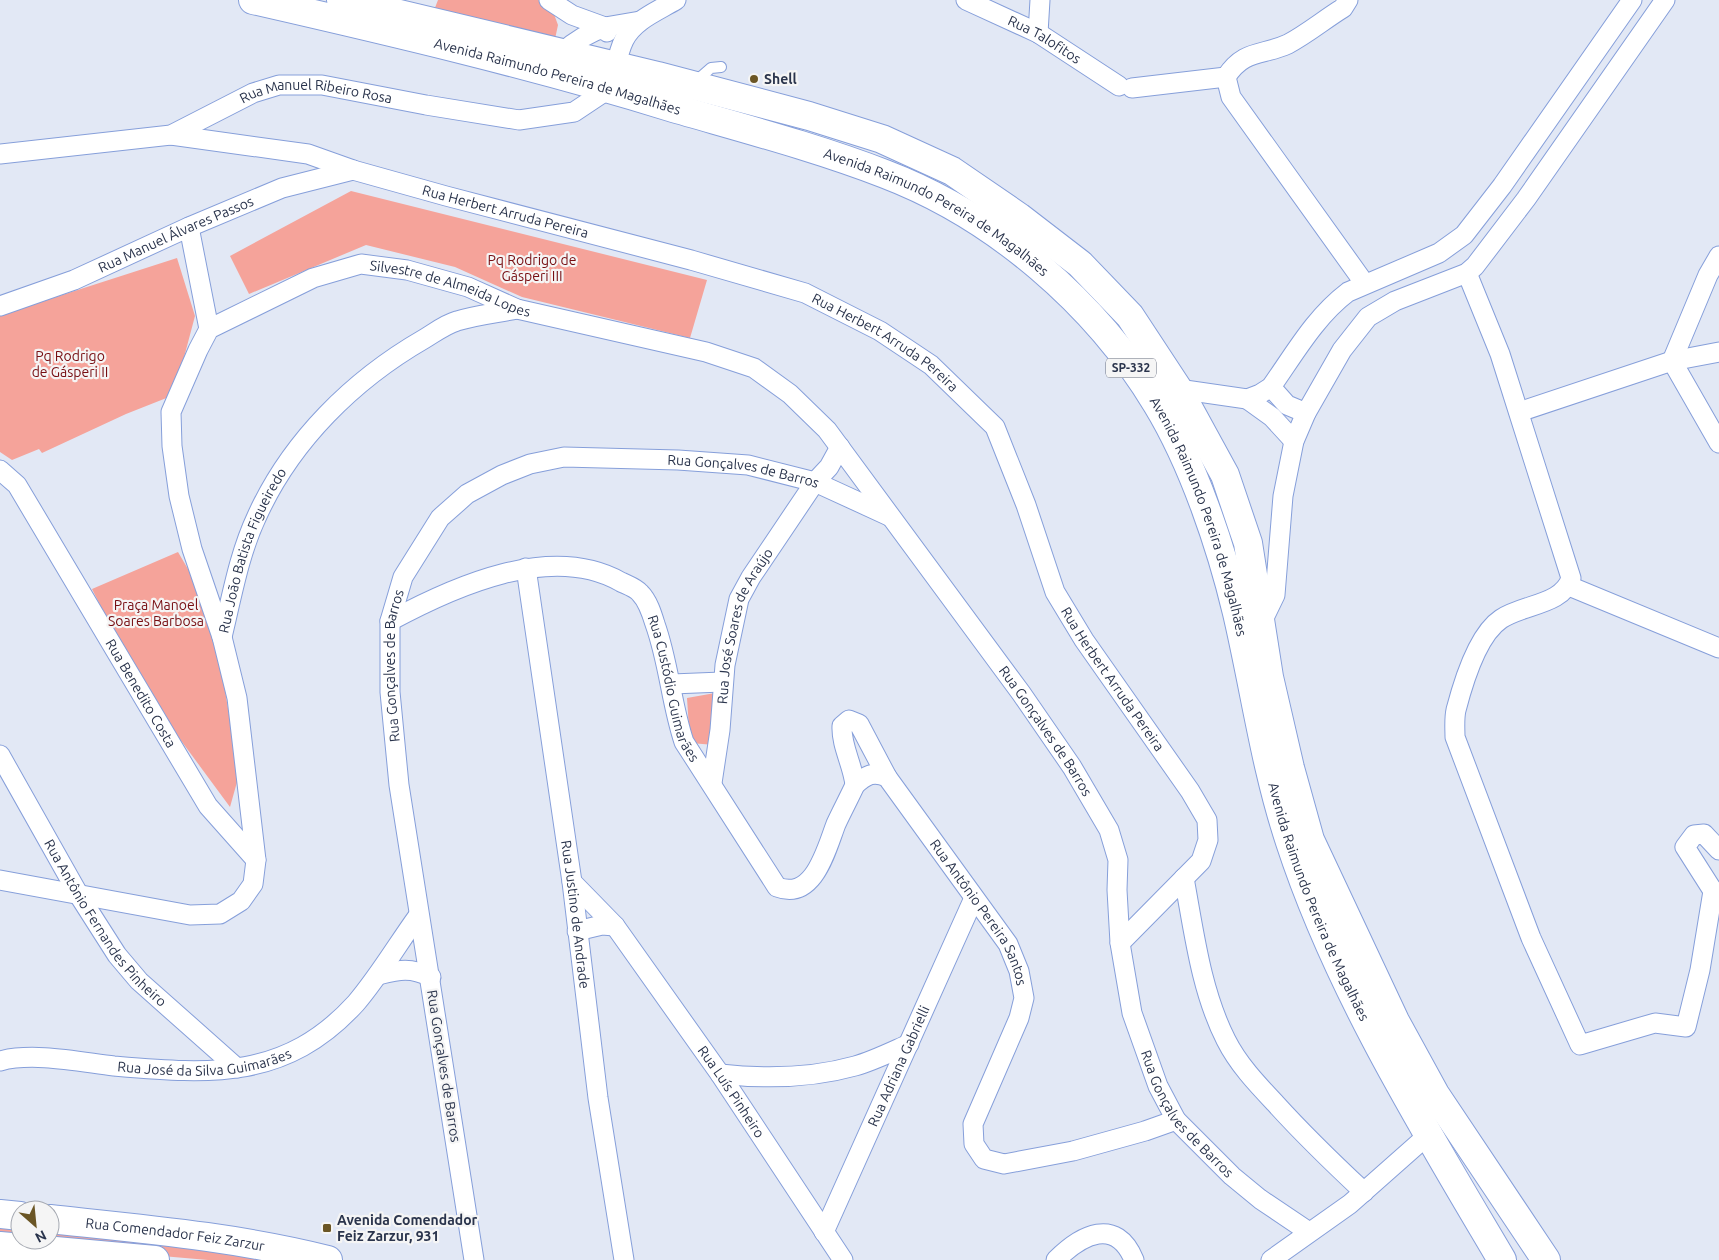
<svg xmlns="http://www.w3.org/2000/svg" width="1719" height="1260" font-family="Ubuntu,sans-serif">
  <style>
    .green { fill: #f5a39a }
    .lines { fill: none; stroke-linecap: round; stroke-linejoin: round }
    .service-casing { stroke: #869fda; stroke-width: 12 }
    .minor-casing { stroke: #869fda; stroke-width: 21 }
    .secondary-casing { stroke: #869fda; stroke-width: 30 }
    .primary-casing { stroke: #869fda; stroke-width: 30 }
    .service { stroke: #fff; stroke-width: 10 }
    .minor { stroke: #fff; stroke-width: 19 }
    .secondary { stroke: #fff; stroke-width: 28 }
    .primary { stroke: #fff; stroke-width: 28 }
    .poi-dot { fill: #6b5625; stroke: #f5f5f5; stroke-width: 2 }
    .labels { text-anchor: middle; stroke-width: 4.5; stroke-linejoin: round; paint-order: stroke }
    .shield { fill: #f5f5f5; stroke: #676e7f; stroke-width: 1 }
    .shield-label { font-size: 12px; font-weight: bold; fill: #2a344c }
    .street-label { font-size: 14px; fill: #2a344c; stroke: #f5f5f5 }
    .poi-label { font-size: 14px; font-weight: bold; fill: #2a344c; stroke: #f5f5f5; text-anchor: start }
    .park-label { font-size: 14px; fill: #770e12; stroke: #f5f5f5 }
  </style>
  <rect width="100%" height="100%" fill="#e2e8f5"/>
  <path class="green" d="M438,0H538L551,6L558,25L555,39L431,18Z
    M351,191L707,280L690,338L522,297L455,267L366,245L249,294L230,256Z
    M177,258L195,316L174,395L126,414L42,453L39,449L12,460L0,452V315Z
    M178,552L195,581L219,654L239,775L230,807L171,727L126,657L92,589Z
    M715,693V745L690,743L687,698Z
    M0,1222L20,1224V1240H50V1226L285,1260H208L0,1242Z"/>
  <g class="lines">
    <defs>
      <path id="service" d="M695,82L711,68L721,67"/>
      <g id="minor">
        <path d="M549,0L572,15L605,27L640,21"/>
        <path id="s1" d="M966,0L1038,33L1119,86"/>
        <path d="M1348,0L1343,8C1325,19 1307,34 1288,44C1262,56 1244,49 1226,77L1231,97L1365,284"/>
        <path d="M1038,33L1040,0"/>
        <path d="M563,52C576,40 588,33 605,27L607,32"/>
        <path d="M1132,88L1226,77"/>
        <path id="s2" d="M171,135L308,154L353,170L446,196L691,260L805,293L880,331L931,365L995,427L1026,505L1055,592L1084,640L1190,791L1207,820L1208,840L1201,861L1120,943"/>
        <path id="s3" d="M0,154L171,135L253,93L279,85H322L426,105L519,120L574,112L610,88C615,73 617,54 624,40C634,20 658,11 676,0"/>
        <path d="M189,227L209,329"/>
        <path d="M1719,256L1708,275L1672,361L1719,443"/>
        <path d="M1467,273L1500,354L1571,578C1563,605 1523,604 1501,619C1477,635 1463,683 1456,710C1454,719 1455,729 1455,737L1531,938L1580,1045L1655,1023L1686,1027L1700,970L1713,891"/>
        <path id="s4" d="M0,306L74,280L189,227L282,188L353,170"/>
        <path d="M1271,387L1287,405L1306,413"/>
        <path d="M1178,389L1247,399L1260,394L1271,387C1295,353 1315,317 1348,292L1439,253L1464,235L1502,186L1632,0"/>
        <path d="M1247,399L1272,417L1294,441"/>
        <path d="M1519,412L1672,361L1719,352"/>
        <path id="s5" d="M0,470L17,485L208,806L256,860"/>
        <path id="s6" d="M526,568L572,882L598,1098L624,1260"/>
        <path d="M1569,586L1719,648"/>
        <path id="s7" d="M390,621C453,587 551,542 621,582C627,585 636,588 640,593C648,601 652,614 655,624C669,663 671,703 684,742L777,887C814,901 826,850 836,824C842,811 849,798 855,785C866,775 873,771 887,777L1008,944L1019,971L1024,998L1019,1018L973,1124L974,1144L984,1159L1004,1164L1073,1151L1145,1131L1176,1120"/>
        <path d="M1261,624L1275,595L1283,496L1294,441L1306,413L1342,350L1368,317L1395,301L1467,273L1475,266L1526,199L1665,0"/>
        <path id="s8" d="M222,637C232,596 239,554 257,516C291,441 353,380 424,339C434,333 446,324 457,321C476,315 497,313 517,309"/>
        <path d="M672,684L722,682"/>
        <path id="s9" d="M0,755L80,897L117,955L139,981L237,1068"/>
        <path id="s10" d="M712,783L720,730L725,665L739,599L751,577L815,482L829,467L840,447"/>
        <path d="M855,785C853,765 841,746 842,726L849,720L859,724L887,777"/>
        <path d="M1719,850L1704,834L1694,835L1685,847L1713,891L1719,892"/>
        <path d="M1184,878C1194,932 1201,991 1226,1040C1238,1064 1257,1084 1275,1103C1303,1134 1333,1163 1364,1192"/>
        <path id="s11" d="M0,880L190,915L220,914L241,901L253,884L256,860L237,698L222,637L192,549L179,496L172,446L171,412L198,350L209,329L313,278L361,264L407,270L468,287L517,309L706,352L754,368L790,394L827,430L1021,693L1072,767L1109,830L1118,860L1117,890L1120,943L1132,1013L1158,1086L1176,1120L1232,1176L1260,1199L1309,1232"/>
        <path id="s12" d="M572,882L615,926L720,1074L843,1260"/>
        <path d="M577,931L602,925L615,926"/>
        <path d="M378,975C399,970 410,967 431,977"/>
        <path id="s13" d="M0,1061C33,1052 80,1062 114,1066C210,1074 285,1081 356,1003C379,976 397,945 418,916"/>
        <path d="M720,1074C765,1079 812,1078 855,1066C873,1061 891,1052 909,1044"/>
        <path id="s14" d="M824,1232L974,898"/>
        <path id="s15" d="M474,1260L399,785L390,692V621L403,577L440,518L467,494L502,475L530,464L564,457L678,460L748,465L815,482L889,516"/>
        <path d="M1056,1260C1081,1235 1116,1216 1134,1260"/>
        <path d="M1271,1260L1350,1204L1428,1135"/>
      </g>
      <g id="secondary">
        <path d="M0,1214L20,1216"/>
        <path id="s16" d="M50,1219C143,1229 237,1237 328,1260"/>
        <path d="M0,1246L155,1260"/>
      </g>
      <g id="primary">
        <path id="s17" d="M253,0C393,32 533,65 670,107C742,128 815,147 885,174C995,216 1096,303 1157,404C1193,463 1221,546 1237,613C1255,690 1265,767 1290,842C1338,989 1424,1128 1502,1260"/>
        <path d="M341,0L658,76L809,116L882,139L952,171L1019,217L1080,264L1130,316L1178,389L1225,475L1248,543L1269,677L1290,768L1310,840L1395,1021L1435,1094L1546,1260"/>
      </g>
    </defs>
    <use href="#service" class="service-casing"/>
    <use href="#minor" class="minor-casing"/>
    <use href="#secondary" class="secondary-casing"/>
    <use href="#primary" class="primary-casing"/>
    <use href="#service" class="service"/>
    <use href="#minor" class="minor"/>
    <use href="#secondary" class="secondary"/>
    <use href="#primary" class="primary"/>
  </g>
  <g class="poi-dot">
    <circle cx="754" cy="79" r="5"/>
    <rect x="322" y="1223" width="10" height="10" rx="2.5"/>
  </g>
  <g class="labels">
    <rect class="shield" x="1106" y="358.5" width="50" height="19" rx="4"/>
    <g class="shield-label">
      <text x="1131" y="372">SP-332</text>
    </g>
    <g class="street-label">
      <text dy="5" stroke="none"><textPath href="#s1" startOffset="88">Rua Talofitos</textPath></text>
      <text dy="5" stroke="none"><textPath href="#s17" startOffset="314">Avenida Raimundo Pereira de Magalhães</textPath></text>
      <text dy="5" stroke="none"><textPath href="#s3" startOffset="328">Rua Manuel Ribeiro Rosa</textPath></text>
      <text dy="5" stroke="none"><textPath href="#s2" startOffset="344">Rua Herbert Arruda Pereira</textPath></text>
      <text dy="5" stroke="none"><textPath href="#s17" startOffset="719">Avenida Raimundo Pereira de Magalhães</textPath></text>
      <text dy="5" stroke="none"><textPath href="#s4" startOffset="190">Rua Manuel Álvares Passos</textPath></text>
      <text dy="5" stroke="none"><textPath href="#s11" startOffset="1101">Silvestre de Almeida Lopes</textPath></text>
      <text dy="5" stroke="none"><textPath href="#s2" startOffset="749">Rua Herbert Arruda Pereira</textPath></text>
      <text dy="5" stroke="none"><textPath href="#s15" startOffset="1082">Rua Gonçalves de Barros</textPath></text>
      <text dy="5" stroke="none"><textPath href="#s17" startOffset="1139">Avenida Raimundo Pereira de Magalhães</textPath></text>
      <text dy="5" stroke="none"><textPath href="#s8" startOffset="92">Rua João Batista Figueiredo</textPath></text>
      <text dy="5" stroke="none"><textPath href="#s10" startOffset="162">Rua José Soares de Araújo</textPath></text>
      <text dy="5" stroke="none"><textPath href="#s15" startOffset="601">Rua Gonçalves de Barros</textPath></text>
      <text dy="5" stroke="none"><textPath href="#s2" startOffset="1169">Rua Herbert Arruda Pereira</textPath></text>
      <text dy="5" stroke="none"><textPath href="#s7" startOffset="368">Rua Custódio Guimarães</textPath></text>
      <text dy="5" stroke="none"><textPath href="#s5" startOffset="265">Rua Benedito Costa</textPath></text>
      <text dy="5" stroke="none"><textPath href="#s11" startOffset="1884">Rua Gonçalves de Barros</textPath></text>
      <text dy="5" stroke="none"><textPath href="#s17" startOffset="1544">Avenida Raimundo Pereira de Magalhães</textPath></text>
      <text dy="5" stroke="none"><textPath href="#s6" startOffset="350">Rua Justino de Andrade</textPath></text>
      <text dy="5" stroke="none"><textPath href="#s7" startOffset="936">Rua Antônio Pereira Santos</textPath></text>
      <text dy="5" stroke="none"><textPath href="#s9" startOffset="199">Rua Antônio Fernandes Pinheiro</textPath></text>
      <text dy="5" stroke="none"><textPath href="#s13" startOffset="206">Rua José da Silva Guimarães</textPath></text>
      <text dy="5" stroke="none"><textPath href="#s14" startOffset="182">Rua Adriana Gabrielli</textPath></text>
      <text transform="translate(444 1066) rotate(81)" y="5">Rua Gonçalves de Barros</text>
      <text dy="5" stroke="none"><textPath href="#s12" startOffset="264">Rua Luís Pinheiro</textPath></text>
      <text dy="5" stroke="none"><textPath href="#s11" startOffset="2304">Rua Gonçalves de Barros</textPath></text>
      <text dy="5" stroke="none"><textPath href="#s16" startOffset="126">Rua Comendador Feiz Zarzur</textPath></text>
    </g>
    <g class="poi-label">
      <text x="764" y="84">Shell</text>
      <text x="337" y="1225">Avenida Comendador<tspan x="337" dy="16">Feiz Zarzur, 931</tspan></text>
    </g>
    <g class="park-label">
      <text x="532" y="265">Pq Rodrigo de<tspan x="532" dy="16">Gásperi III</tspan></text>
      <text x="70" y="361">Pq Rodrigo<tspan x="70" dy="16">de Gásperi II</tspan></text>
      <text x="156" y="610">Praça Manoel<tspan x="156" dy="16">Soares Barbosa</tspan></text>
    </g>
  </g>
  <g transform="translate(35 1225) rotate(153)"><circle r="24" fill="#f5f5f5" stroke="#a4a8b1"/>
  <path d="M0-4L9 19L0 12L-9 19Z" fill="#6b5625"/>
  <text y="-8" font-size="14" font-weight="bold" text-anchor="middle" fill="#2a344c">N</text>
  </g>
</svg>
